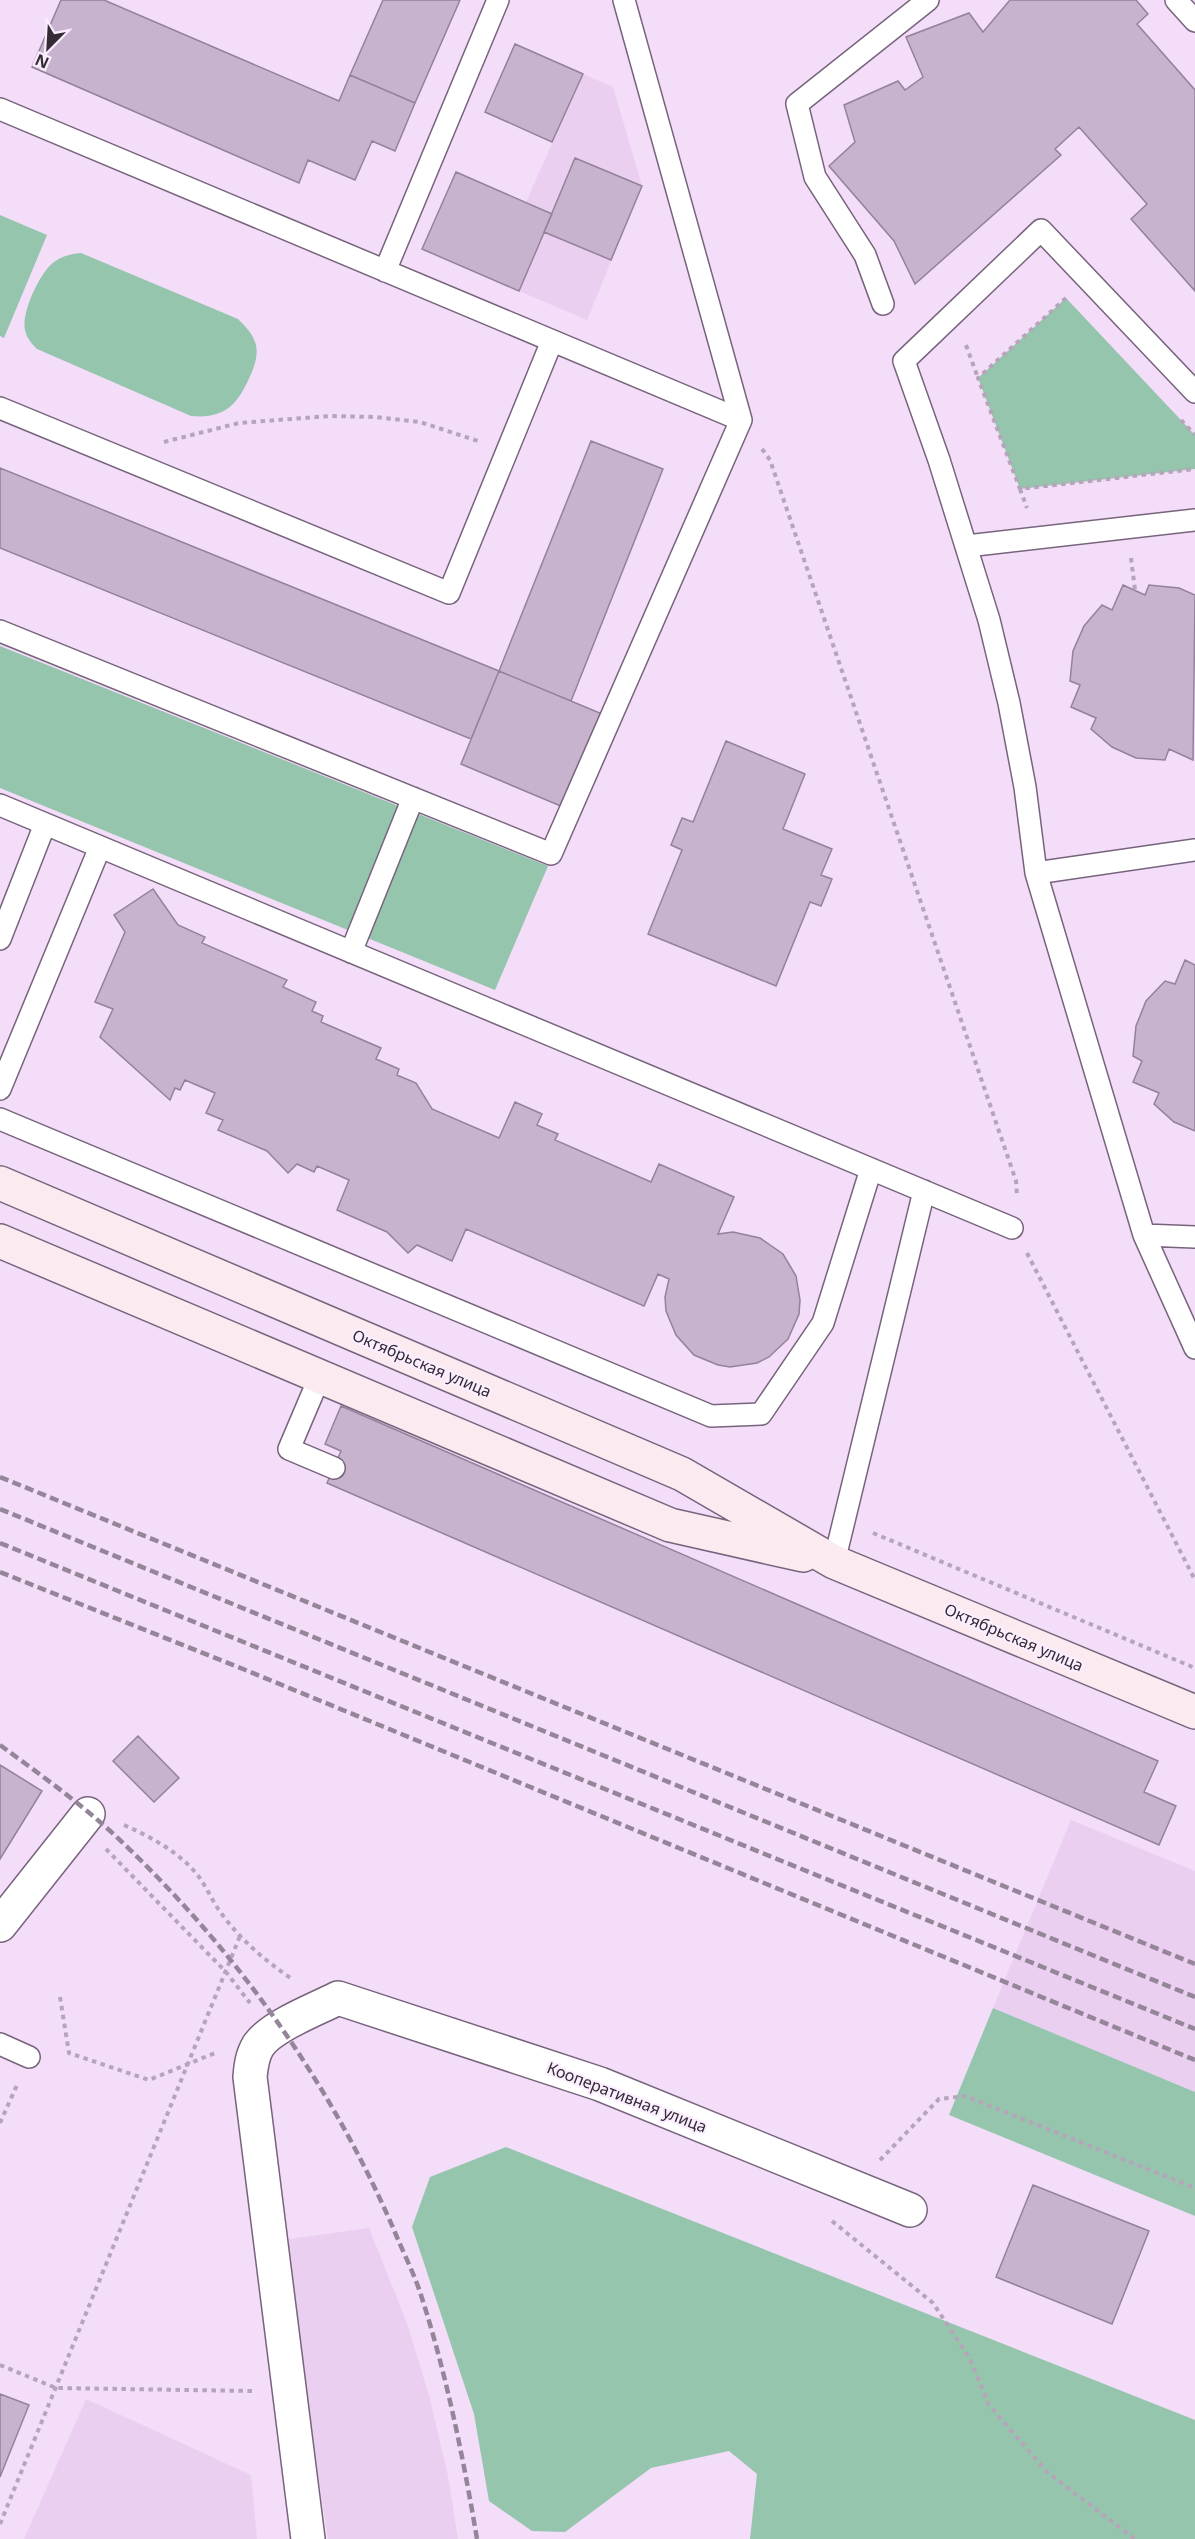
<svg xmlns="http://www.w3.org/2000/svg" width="1195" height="2539" font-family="'Noto Sans',sans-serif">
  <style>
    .built { fill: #eacff1 }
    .green { fill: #96c5ae }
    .building { fill: #c8b3ce; stroke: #95819a; stroke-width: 1.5 }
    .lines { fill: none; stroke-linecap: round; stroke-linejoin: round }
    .lane-casing { stroke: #77647c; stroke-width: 24 }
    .street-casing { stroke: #77647c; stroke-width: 36 }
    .secondary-casing { stroke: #77647c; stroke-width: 36 }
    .path { stroke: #b5a4ba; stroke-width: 4; stroke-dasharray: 4.5 4.5; stroke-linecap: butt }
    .lane { stroke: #fff; stroke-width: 21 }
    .street { stroke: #fff; stroke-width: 33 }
    .secondary { stroke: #fceaf1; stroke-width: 33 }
    .rail { stroke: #948598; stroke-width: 4.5; stroke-dasharray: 9 4.5; stroke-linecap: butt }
    .labels { text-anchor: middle; stroke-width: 4.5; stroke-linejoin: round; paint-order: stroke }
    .street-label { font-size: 16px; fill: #332b35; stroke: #fbeeff }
  </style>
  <rect width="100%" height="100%" fill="#f3ddf9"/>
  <path class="built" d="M583,74L613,87L642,186L587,320L519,291L552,214L526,202Z
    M1071,1820L1195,1871V2092L993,2008Z
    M369,2228L407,2323L430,2399L448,2476L458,2539H328L282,2240Z
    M86,2399L251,2475L257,2539H24Z"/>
  <path class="green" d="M0,215L47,235L4,338L0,336Z
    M81,253L238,319C245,326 252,333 255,342C259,352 255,365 251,374C238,404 226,419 191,416L37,349C32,344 26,337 25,330C21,313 40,272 54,262C62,256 71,254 81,253Z
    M1066,298L1195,435V469L1020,489L978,378Z
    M0,646L548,866L495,990L0,788Z
    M993,2008L1195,2092V2216L949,2115Z
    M506,2147L1195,2420V2539H750L757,2474L729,2451L651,2468L565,2532L532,2531L489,2501L474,2414L412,2227L430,2177Z"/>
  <path class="building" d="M61,0H104L339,101L350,75L415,103L395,151L372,141L355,180L308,160L299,183L32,67Z
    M383,0H460L415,103L350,75Z
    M1010,0H1136L1148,14L1137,24L1195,90V291L1131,219L1147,204L1079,127L1055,149L1061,155L915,284L894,241L829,166L855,142L844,105L898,81L905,90L923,77L906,37L969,13L983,32Z
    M515,44L583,74L552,142L485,112Z
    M575,158L642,186L611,260L544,232Z
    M456,172L552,214L519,291L422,249Z
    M591,441L663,469L571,701L499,671Z
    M0,468L499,671L471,739L0,548Z
    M1123,585L1145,595L1149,585L1179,588L1195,595L1193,760L1169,749L1165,760L1136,758L1112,747L1091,729L1096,718L1071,707L1080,685L1070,681L1073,651L1084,626L1102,605L1112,610Z
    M499,671L602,714L563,807L461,764Z
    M726,741L805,774L783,829L832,849L821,875L832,879L821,906L810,902L776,986L648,934L682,850L671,845L682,818L693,822Z
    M153,889L178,925L205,937L202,943L287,980L283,987L316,1002L312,1011L323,1016L321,1022L381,1048L376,1059L399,1069L397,1075L416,1083L432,1109L499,1138L515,1102L542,1114L537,1125L558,1134L555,1140L651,1182L659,1164L734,1197L718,1234L733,1232L760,1238L783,1254L796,1276L800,1300L799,1314L788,1339L769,1357L757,1363L730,1367L718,1365L694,1355L676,1335L666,1311L665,1297L669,1279L658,1274L644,1306L466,1229L452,1261L417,1245L408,1253L387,1232L337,1210L349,1180L317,1166L314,1172L297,1164L288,1173L267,1151L218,1130L223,1120L206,1113L215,1093L185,1080L180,1090L175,1088L170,1100L100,1037L113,1009L95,1002L125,932L114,915Z
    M1185,960L1195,965V1131L1174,1122L1154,1104L1159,1093L1133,1082L1142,1061L1133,1056L1136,1026L1146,1001L1165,981L1175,984Z
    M341,1406L1158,1761L1144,1792L1176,1806L1159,1845L327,1483L341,1451L325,1444Z
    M138,1736L179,1778L154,1802L113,1761Z
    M0,1765L42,1791L0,1859Z
    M1033,2185L1149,2231L1112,2324L996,2277Z
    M0,2394L29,2405L0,2477Z"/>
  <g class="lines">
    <defs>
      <path id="lane" d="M1176,0L1195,21
        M0,109L741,420
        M385,271L498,0
        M883,304L865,255L815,177L797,104L928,0
        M1195,392L1041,230L904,361L939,460L989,620L1009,703L1025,787L1036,873L1144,1235L1195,1237
        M0,408L449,593L552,341
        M967,546L1195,520
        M0,631L551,854L741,420L624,0
        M0,805L1012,1228
        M1036,873L1195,850
        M0,939L45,824
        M351,952L413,798
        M0,1089L100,847
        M0,1119L711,1416L761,1414L823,1323L871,1169
        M1144,1235L1195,1348
        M320,1376L289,1449L334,1468
        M834,1562L924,1191
        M0,2044L29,2057"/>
      <path id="street" d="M0,1925L88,1814
        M308,2539L250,2077C251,2066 252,2056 258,2046C271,2026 317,2009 338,1998L600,2084L910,2210"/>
      <path id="secondary" d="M0,1183L682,1474L834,1562L1195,1712
        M0,1241L670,1525L803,1555"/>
    </defs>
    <use href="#lane" class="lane-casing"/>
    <use href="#street" class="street-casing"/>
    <use href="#secondary" class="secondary-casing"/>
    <path class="path" d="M1066,298L978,378L1020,489L1195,469
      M966,345L978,378
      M1181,420L1195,435
      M164,442L239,423L330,416L375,417L420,422L478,441
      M762,449L770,460L1016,1181L1017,1196
      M1020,489L1027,508
      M1131,558L1135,590
      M1027,1253L1195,1580
      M873,1533L1195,1668
      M124,1825C151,1837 177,1851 196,1873C206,1885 212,1901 221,1913C241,1940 264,1960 292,1979
      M106,1849L226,1972L250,2003
      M60,1997L69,2053L149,2080L215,2053
      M0,2123L17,2085
      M880,2160L939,2099L965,2096L1195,2188
      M832,2221L933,2303L970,2359L989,2405L1048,2473L1135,2539
      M0,2365L56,2388L253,2391
      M0,2524L240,1936"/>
    <use href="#lane" class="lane"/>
    <use href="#street" class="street"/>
    <use href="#secondary" class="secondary"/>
    <path class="rail" d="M0,1477L1195,1964
      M0,1509L1195,1997
      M0,1543L1195,2029
      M0,1572L243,1669L1195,2060
      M0,1745C42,1776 86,1807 124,1844C238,1953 331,2084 394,2230C402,2250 413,2271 420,2292C446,2372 463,2456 477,2539"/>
  </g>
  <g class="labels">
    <g class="street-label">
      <text transform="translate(422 1363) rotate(23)" y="6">Октябрьская улица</text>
      <text transform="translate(1014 1637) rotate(23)" y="6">Октябрьская улица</text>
      <text transform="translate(627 2097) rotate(21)" y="6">Кооперативная улица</text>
    </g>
  </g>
  <g transform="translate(48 48) rotate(204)" stroke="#fbeeff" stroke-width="4.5" paint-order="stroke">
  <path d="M0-4.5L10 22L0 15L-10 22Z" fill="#332b35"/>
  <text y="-9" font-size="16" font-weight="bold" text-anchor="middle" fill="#332b35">N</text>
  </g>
</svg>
